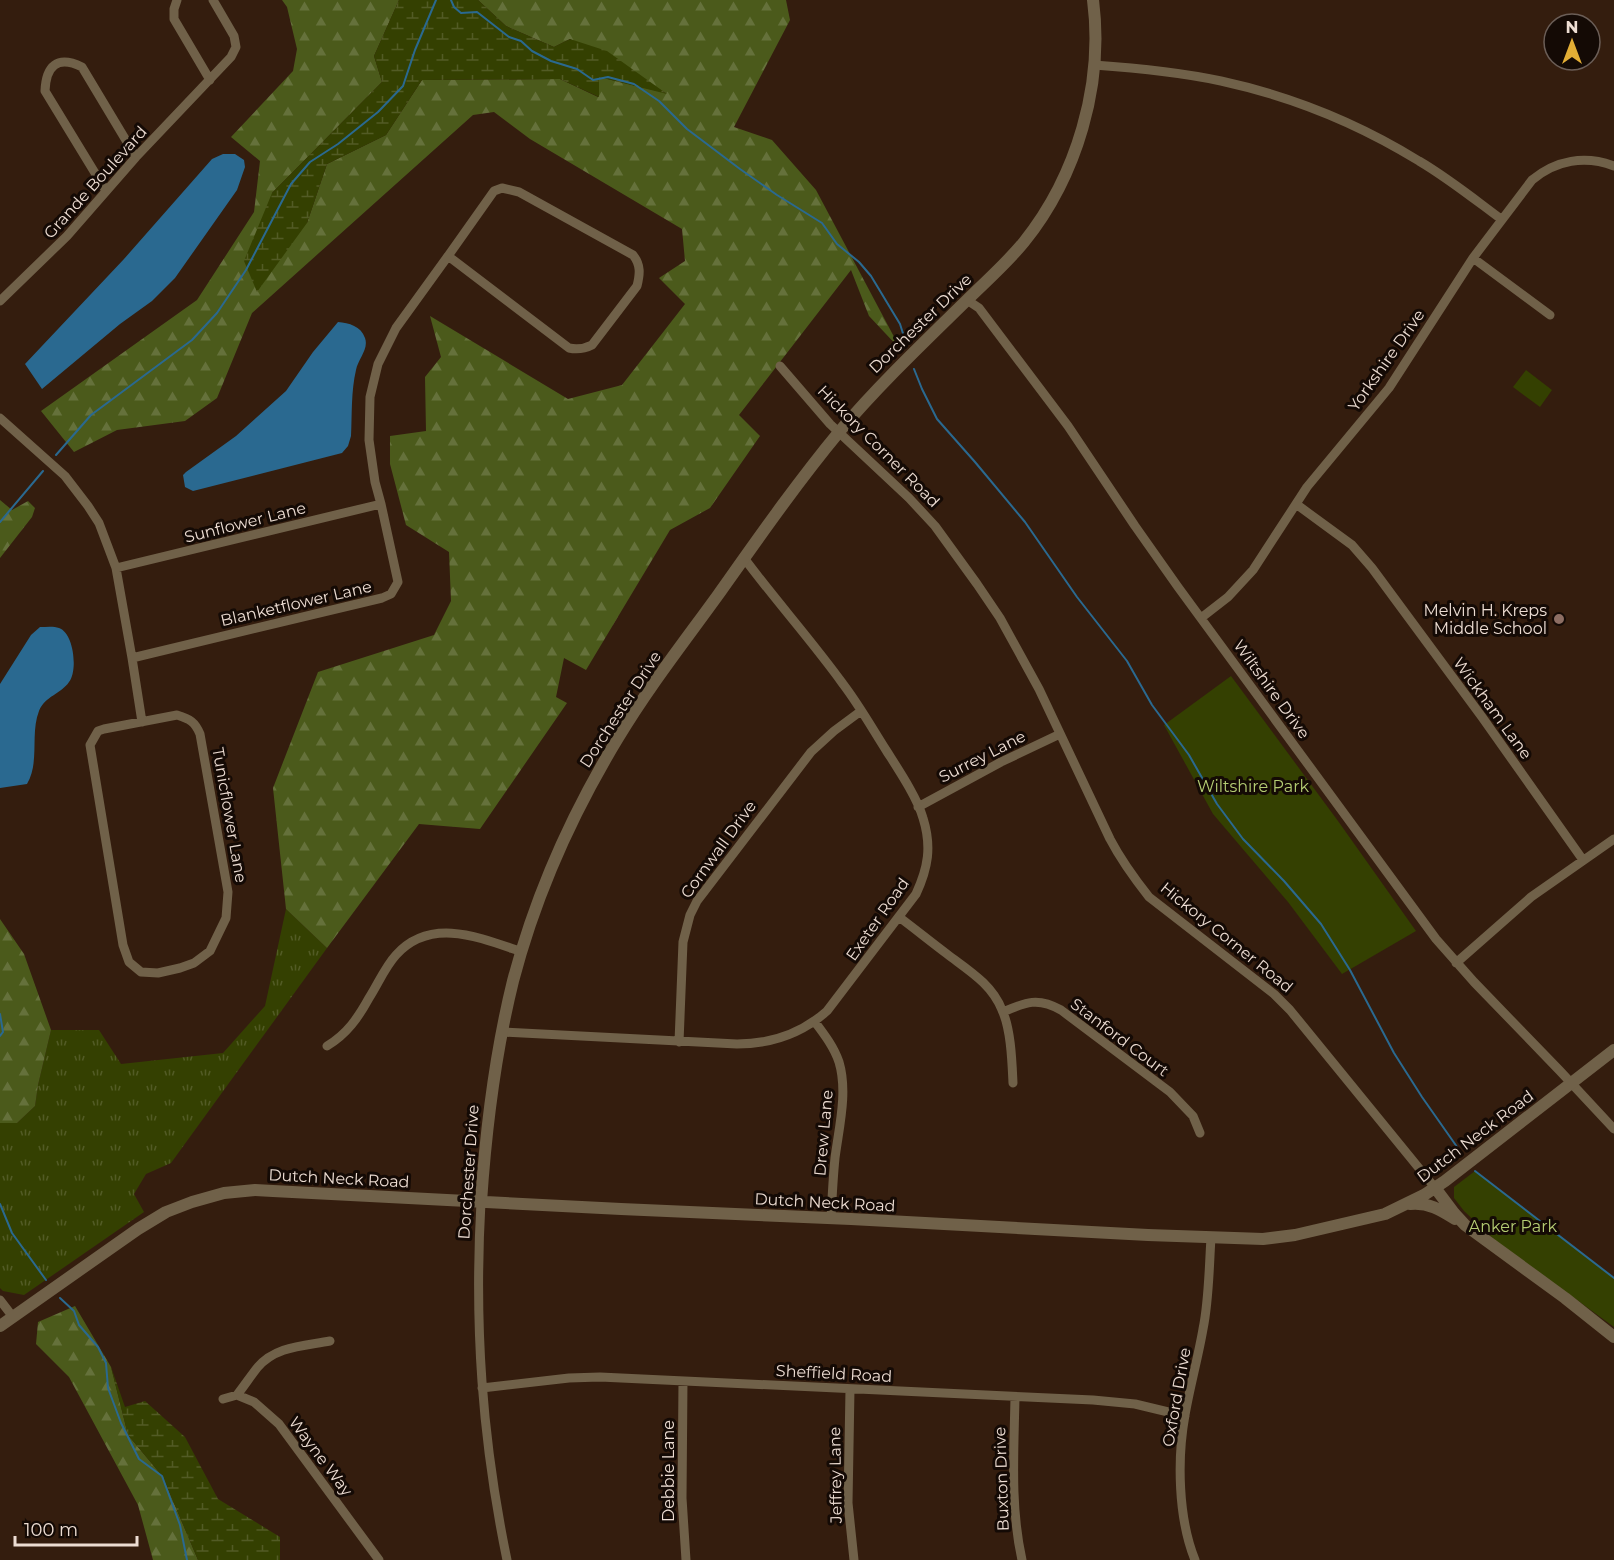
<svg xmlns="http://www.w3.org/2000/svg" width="1614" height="1560" font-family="Montserrat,sans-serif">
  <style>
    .grass { fill: url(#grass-tufts) }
    .forest { fill: url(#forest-firs) }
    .wetland { fill: url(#wetland-marsh) }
    .park { fill: #344001 }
    .water { fill: #2a6990 }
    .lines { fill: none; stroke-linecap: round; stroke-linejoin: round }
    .stream { stroke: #2a6990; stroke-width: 2 }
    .minor { stroke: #706149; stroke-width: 9 }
    .tertiary { stroke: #706149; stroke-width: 12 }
    .education-dot { fill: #8d6e63; stroke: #140a05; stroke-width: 2 }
    .labels { text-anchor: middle; stroke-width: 6; stroke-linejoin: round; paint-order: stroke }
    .street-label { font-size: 16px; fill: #edddd3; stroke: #140a05 }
    .poi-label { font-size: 16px; fill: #edddd3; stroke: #140a05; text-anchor: end }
    .park-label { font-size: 16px; fill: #b5cd73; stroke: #140a05 }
  </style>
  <defs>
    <pattern id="grass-tufts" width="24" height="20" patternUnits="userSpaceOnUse" patternTransform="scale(1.5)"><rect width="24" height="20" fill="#344001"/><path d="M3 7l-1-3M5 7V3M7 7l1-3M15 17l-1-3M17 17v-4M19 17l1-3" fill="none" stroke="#525b25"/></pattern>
    <pattern id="forest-firs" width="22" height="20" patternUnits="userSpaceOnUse" patternTransform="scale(1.5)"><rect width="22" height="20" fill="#4b5a1b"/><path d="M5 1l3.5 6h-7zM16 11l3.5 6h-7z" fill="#65713b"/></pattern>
    <pattern id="wetland-marsh" width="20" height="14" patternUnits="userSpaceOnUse" patternTransform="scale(1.5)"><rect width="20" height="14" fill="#344001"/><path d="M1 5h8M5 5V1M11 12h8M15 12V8" fill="none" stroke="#525b25"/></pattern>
  </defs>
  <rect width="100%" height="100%" fill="#341d0e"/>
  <path class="grass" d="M286,909L327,948L171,1163L146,1174L134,1194L144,1212L24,1295L3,1291L0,1288V1123H17L35,1106L38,1085L51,1030H99L121,1064L223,1053L265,1006Z"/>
  <path class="forest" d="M282,0H399L374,56L382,82L272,193L307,223L327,164L386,135L422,80L560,79L598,97L599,77L666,93L570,39L554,47L506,26L478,0H786L790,20L734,127L772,140L816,190L901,350L869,316L851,270L739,415L760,436L710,508L670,530L586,670L564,658L556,697L567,703L480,829L419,824L327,948L286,909L273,788L318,672L434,635L451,601L449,552L406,525L390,464V436L426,431L425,377L441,357L430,316L568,399L622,385L685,304L659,278L685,261L682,229L530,139L494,112L473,115L252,313L217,398L185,421L117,430L74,452L41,411L197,300L254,212L260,161L231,137L293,71L297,49L287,7Z
    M0,500L12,510L28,501L35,508L32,517L0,558Z
    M0,919L24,954L51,1030L38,1085L35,1106L17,1123H0Z
    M75,1306L111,1367L128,1435L163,1477L198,1560H153L138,1505L69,1377L36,1344L38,1322Z"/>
  <path class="wetland" d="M399,0H478L506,26L554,47L570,39L607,51L667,94L599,77V97L560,79L422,80L386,135L327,164L307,223L257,292L244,261L272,193L382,82L374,56Z
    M111,1367L125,1407L145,1401L185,1437L218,1499L280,1537V1560H198L163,1477L128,1435Z"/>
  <path class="park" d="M1526,370L1552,390L1540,407L1513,387Z
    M1231,676L1338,821L1416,931L1342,974L1288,902L1213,814L1164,725Z
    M1475,1171L1614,1278V1327L1496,1241L1464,1211L1454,1198V1187Z"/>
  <path class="water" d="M223,154H235L244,160L245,167L237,190L175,278L152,301L120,324L42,389L25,364L124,259L212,159Z
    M338,322C349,323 361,326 365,338C369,349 358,359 356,370C351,391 352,415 351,436L348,446L342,453L193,491L185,487L183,475L186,472L236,436L286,391L313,352Z
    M40,627C46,627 54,626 59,628C74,633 78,671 69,682C61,694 45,696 39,711C30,734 40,762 27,784L0,788V684L31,635Z"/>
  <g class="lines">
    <path class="stream" d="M451,0L454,7L461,13L477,12L509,37L521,41L532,51L551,61L577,69L593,80L608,77L634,84L659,101L687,129L740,169L777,195L822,223L837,244L859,262L871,276L900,324L906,343
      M914,369L922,389L937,419L975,462L1025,522L1077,597L1127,661L1152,705L1189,755L1217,804L1243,839L1284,881L1321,924L1350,970L1394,1053L1422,1097L1462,1154
      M56,455L91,415L192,340L217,313L246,270L291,184L310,162L338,144L378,112L403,86L415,50L436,0
      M0,522L43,471
      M0,1014L3,1032L0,1036
      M1475,1171L1614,1278
      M0,1204L12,1233L46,1280
      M60,1298L74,1311L79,1325L98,1347L106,1363L108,1388L121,1423L139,1459L162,1476L180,1525L187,1560"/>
    <path class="minor" d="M177,0L174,9V19L210,80
      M1094,65C1137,68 1179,72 1221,81C1290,96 1359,124 1419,161C1448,178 1474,199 1501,219
      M502,188L519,192L633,255C641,265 640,274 637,286L592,345C584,349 578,350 569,348L448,256L494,191Z
      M106,191L45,91C46,66 57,55 82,67L136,157
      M1473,258L1550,315
      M967,300L979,308L1068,426L1135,526L1178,587L1436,939L1474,982L1560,1071L1614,1129
      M0,301L67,236L136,157L231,57L236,47L234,36L213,0
      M780,366L830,424L909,498L935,526L977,584L1000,618L1039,689L1110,839C1121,860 1134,878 1149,897L1274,994L1290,1010L1436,1189
      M0,418L65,476L88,506L99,523L116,568L132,658L142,722
      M1296,504L1352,545L1372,568L1482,717L1583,860
      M116,568L381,504
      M1201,618L1228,597L1253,570L1307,487L1389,388L1473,258L1532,180C1556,160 1585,155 1614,166
      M132,658L382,598L391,594L398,582L381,504L375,482L369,440L370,397L378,364L396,328L448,256
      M177,715C190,719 195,722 200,734L228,892L226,918L210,951L194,963L180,968L158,973L141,972L129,962L123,945L90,745L98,731L104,729Z
      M918,807L1001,762L1060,734
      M899,917C915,929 931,942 947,954C968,970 992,984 1002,1010C1011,1029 1012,1062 1013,1083
      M1456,963L1531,897L1614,839
      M1003,1012C1026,1002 1038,997 1061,1010L1170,1092L1193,1116L1200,1133
      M815,1022C824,1034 834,1047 839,1062C848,1092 839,1127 835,1158C833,1178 832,1198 831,1218
      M502,1032L737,1044C771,1044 801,1034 827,1011L916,894C928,868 932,847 923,818C917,797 898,769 886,750C872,728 859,705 843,684C812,641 776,601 744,558
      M679,1042L683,942L690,915L697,901L811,752L834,731L861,711
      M327,1046C347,1034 358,1018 369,998C378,984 385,967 396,955C431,916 481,938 522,952
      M481,1202C474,1325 482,1439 507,1560
      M0,1300L13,1317
      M683,1381L682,1498L686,1560
      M482,1388L569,1378L600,1377L1093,1400L1135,1404L1185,1416
      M850,1389L848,1503L854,1560
      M237,1395C244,1386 250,1377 257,1368C275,1346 304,1346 330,1341
      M1015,1397C1014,1452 1010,1506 1022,1560
      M223,1399L237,1395L254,1402L279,1424L379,1560
      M1195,1560C1178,1518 1177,1459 1185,1415C1190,1386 1198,1358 1203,1329C1209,1300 1209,1268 1211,1238"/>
    <path class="tertiary" d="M1436,1189L1454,1213L1465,1225L1565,1298L1614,1337
      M481,1202C486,1127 495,1054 513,981C535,897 573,812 618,738C648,688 684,642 718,595C757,540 796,484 839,432C878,386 922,344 965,302C985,282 1006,264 1024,242C1077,176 1104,84 1093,0
      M1410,1204C1428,1202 1441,1210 1455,1219
      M0,1326L138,1229L166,1212L192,1202L224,1193L255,1190L273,1191L621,1209L851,1219L1148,1235L1263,1239L1295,1235L1385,1214L1424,1195L1445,1181L1614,1050"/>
  </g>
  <circle class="education-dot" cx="1559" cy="619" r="6"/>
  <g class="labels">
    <g class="street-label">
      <text transform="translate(95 182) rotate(-48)" y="6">Grande Boulevard</text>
      <text transform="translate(920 323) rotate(-44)" y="6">Dorchester Drive</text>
      <text transform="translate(1386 360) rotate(-55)" y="6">Yorkshire Drive</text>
      <text transform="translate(879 446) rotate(45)" y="6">Hickory Corner Road</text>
      <text transform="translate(245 522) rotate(-14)" y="6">Sunflower Lane</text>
      <text transform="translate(296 603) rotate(-13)" y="6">Blanketflower Lane</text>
      <text transform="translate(1272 689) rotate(54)" y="6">Wiltshire Drive</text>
      <text transform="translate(1493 708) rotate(54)" y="6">Wickham Lane</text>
      <text transform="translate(620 709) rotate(-57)" y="6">Dorchester Drive</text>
      <text transform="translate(982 756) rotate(-27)" y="6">Surrey Lane</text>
      <text transform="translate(230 815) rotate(80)" y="6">Tunicflower Lane</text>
      <text transform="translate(718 849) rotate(-54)" y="6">Cornwall Drive</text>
      <text transform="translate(877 919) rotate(-55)" y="6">Exeter Road</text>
      <text transform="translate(1227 937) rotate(39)" y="6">Hickory Corner Road</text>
      <text transform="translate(1120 1037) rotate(37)" y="6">Stanford Court</text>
      <text transform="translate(823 1133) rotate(-85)" y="6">Drew Lane</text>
      <text transform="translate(1475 1136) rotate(-37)" y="6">Dutch Neck Road</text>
      <text transform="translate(468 1172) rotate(-86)" y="6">Dorchester Drive</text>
      <text transform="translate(339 1178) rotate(3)" y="6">Dutch Neck Road</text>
      <text transform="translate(825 1202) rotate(3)" y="6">Dutch Neck Road</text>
      <text transform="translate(834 1373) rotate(3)" y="6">Sheffield Road</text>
      <text transform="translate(1176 1397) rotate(-80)" y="6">Oxford Drive</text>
      <text transform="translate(321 1456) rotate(53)" y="6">Wayne Way</text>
      <text transform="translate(668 1471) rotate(-90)" y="6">Debbie Lane</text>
      <text transform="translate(835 1475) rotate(-91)" y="6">Jeffrey Lane</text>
      <text transform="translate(1001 1479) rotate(-92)" y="6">Buxton Drive</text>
    </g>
    <g class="poi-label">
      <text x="1547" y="616">Melvin H. Kreps<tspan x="1547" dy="18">Middle School</tspan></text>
    </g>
    <g class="park-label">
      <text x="1253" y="792">Wiltshire Park</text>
      <text x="1513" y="1232">Anker Park</text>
    </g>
  </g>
  <g transform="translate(1572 42)"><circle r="28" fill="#140a05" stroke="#6b5e57" stroke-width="1.5"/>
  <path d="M0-4.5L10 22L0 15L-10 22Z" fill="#e3ae35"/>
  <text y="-9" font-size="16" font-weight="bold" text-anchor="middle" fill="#edddd3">N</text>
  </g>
  <path d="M15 1536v9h122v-9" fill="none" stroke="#edddd3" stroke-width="3"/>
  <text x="24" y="1536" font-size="18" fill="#edddd3" stroke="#140a05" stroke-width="4.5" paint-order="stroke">100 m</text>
</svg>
